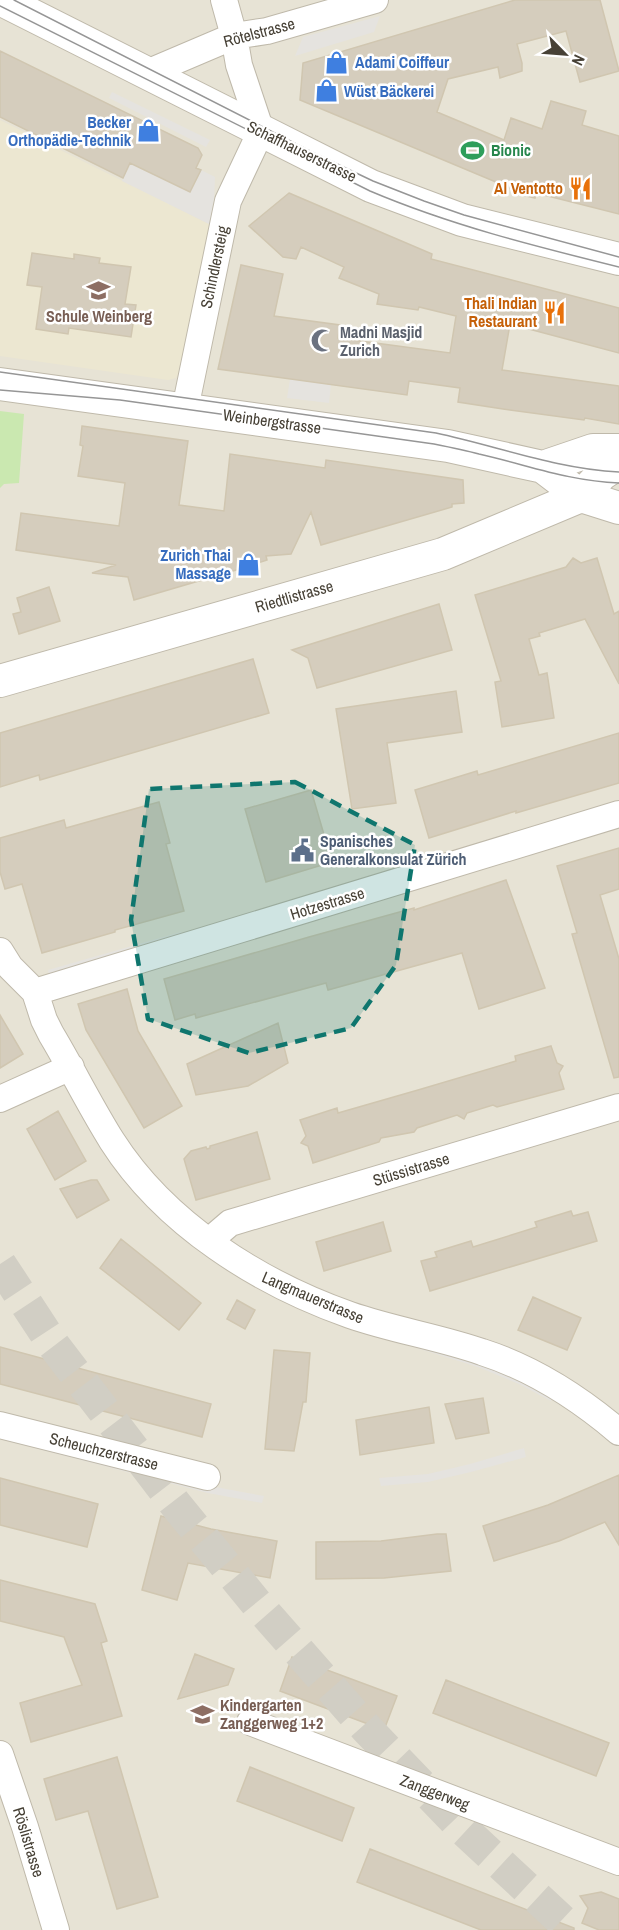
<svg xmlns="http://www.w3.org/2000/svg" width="619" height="1930" font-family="'Archivo Narrow',sans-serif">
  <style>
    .residential { fill: #e7e3d5 }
    .education { fill: #ece7d1 }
    .green { fill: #cae8b0 }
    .parking { fill: #e5e3df }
    .building { fill: #d5cdbd; stroke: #d0c6b0; stroke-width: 1.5 }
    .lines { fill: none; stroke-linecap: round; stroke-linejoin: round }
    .trunk-tunnel { stroke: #d1cec4; stroke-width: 33; stroke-dasharray: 33 16; stroke-linecap: butt }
    .minor-casing { stroke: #bfb9aa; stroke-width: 28 }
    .tertiary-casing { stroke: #bfb9aa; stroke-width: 34 }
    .minor { stroke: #fff; stroke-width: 26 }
    .tertiary { stroke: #fff; stroke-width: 32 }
    .tram { stroke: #969696; stroke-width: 1.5 }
    .marked { fill: #0f766e; fill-opacity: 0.2; stroke: #0f766e; stroke-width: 4.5; stroke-dasharray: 12 8; stroke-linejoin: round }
    .labels { text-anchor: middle; stroke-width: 5; stroke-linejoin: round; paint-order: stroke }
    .street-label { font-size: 16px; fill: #474136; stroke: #fff }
    .shop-label { font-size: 16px; font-weight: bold; fill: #366cbe; stroke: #fff; text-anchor: start }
    .leisure-label { font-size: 16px; font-weight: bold; fill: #27864d; stroke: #fff; text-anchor: start }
    .food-label { font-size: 16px; font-weight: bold; fill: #c56008; stroke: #fff; text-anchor: end }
    .education-label { font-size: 16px; font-weight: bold; fill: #785e54; stroke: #fff }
    .worship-label { font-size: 16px; font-weight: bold; fill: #5b616d; stroke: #fff; text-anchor: start }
    .service-label { font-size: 16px; font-weight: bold; fill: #4e5e75; stroke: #fff; text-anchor: start }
  </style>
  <rect width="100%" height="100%" fill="#f3f1e7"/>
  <path class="residential" d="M0,0H619V1930H0Z"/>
  <path class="education" d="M0,120L213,226L180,372L176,378L168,380L0,356Z"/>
  <path class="green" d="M0,411L24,414L19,483L4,484L0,488Z"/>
  <path class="parking" d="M380,16L374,32L295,56L303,37Z
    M112,92L210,140L206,147L109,98Z
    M130,163L189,192L201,170L215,177L213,226L122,181Z
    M290,379L331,385L329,403L287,398Z
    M181,932L183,939L50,978L48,970Z
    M375,1335L451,1350L554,1394L551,1401L519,1384L478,1367Z
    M0,1432L210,1486L264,1496L262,1503L208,1493L0,1439Z
    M524,1448L526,1457L471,1472L428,1482L381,1486L379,1478L428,1474L470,1464Z"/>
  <path class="building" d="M515,0H600L619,71L580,82L566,31L517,44L522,63V71L500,78L498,67L448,79L437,112L504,140L511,118L542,129L551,101L586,111L582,125L619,136V214L536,193L535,198L514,193L515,190L300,100L303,63Z
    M0,51L198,148L202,155L196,168L201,170L190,192L130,163L123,178L0,117Z
    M289,193L432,254L431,259L619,308V353L510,324L502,370L619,386V424L585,418L584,420L503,409L458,402L460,388L409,381L407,395L218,369L241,265L283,274L274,316L340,325L338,338L450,353L456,316L419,307L418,310L377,304L379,294L339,278L344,267L301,247L296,259L283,257L249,226Z
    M32,253L74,259V254L100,258L99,263L131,267L125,304L136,305L131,337L69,328L68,334L36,329L42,287L27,285Z
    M82,426L188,441L179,505L224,511L230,454L325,468L326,460L463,480L464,503L452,504V507L321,545L311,512L291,554L266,556L267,560L243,568L134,600L128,577L92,573L116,565L16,550L21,513L119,526L125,483L78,476L83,446L80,445Z
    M573,558L581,563L597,558L614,614L619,611V684L585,619L539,633L540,636L529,639L539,675L547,673L554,718L502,727L495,682L501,681L475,595L566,567Z
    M49,587L60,621L19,634L13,614L21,612L17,598Z
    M439,604L452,650L317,688L308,658L292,650Z
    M253,659L269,713L40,780L39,775L0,787V733Z
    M456,691L462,732L387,743L396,803L352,809L336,709Z
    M619,733V783L516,813V811L429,838L415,790L477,771L478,775Z
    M311,790L332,862L266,882L245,809Z
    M159,802L170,843L166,844L184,911L115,930V932L42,953L22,884L5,889L0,872V838L64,820L66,828Z
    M619,848V889L600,895L619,959V1077L614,1078L572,934L577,933L557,866Z
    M506,880L545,988L479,1009L462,953L328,990L326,983L196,1018L195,1014L175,1020L164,979L309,937L414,908V910Z
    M127,989L138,1031L182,1106L144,1128L86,1030L78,1004Z
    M0,1015L23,1054L0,1068Z
    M278,1023L288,1063L248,1086L196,1095L187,1064Z
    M551,1046L557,1063L563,1066L559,1073L564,1089L497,1107L493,1105L467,1113L464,1119L457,1115L417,1128L414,1132L381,1138L379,1142L313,1163L308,1146L301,1143L306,1136L300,1120L337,1108L338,1113L418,1090L516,1061L515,1056Z
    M58,1111L86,1161L55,1180L27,1129Z
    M257,1132L270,1179L196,1200L184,1159L191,1151L206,1147L207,1149L210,1148V1146Z
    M91,1180H97L109,1200L77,1218L60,1189Z
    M571,1211L573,1216L588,1212L597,1241L430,1291L421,1261L437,1257L435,1252L471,1241L473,1247L537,1227L535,1222Z
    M383,1222L391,1251L324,1271L316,1242Z
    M121,1239L201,1303L179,1330L100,1268Z
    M533,1297L581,1318L567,1350L518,1330Z
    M237,1300L255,1310L245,1329L227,1319Z
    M0,1347L211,1404L202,1437L0,1384Z
    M274,1350L310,1353L306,1402H303L294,1451L265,1449Z
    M483,1398L489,1433L456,1439L445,1404Z
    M429,1407L434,1443L360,1455L356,1420Z
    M619,1475V1545L605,1522L559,1541L494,1561L483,1526L548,1505Z
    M0,1478L98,1504L87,1547L0,1525Z
    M161,1516L211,1529L277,1541L270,1578L188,1563L177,1600L142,1590Z
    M437,1534H446L451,1571L384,1578L316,1579V1542L381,1541Z
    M0,1580L95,1604L107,1641L101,1643L122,1716L31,1742L20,1703L82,1685L64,1637L0,1621Z
    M195,1654L234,1669L228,1685L178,1699Z
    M292,1657L397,1696L384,1730L280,1691Z
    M446,1680L609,1743L596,1776L433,1713Z
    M117,1757L158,1897L117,1909L88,1811L56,1820L44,1779Z
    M250,1767L354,1808L342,1841L237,1801Z
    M370,1849L574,1928V1930H481L357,1882Z
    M601,1892L619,1899V1930H599L582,1923L588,1908L580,1896Z"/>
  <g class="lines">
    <path class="trunk-tunnel" d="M0,1264L52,1343L176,1505L257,1604L367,1729L465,1831L572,1930"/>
    <defs>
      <path id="minor" d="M147,73L234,36L267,31L375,0
        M185,409L228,201L261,131L239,65L234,36L224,0
        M0,951L10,967L35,992L44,1020L51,1034C72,1069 90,1106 112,1141C165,1224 259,1283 350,1315C393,1330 439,1337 482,1352C532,1368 579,1398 619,1432
        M35,992L619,814
        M0,1099L71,1067
        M209,1241L230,1223L619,1107
        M0,1425L207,1477
        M250,1722L619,1862
        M0,1754L25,1827L56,1930"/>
      <path id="tertiary" d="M2,0L371,186L462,220L619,259
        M0,384L448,446L543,467L581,496L619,508
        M543,467L593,450H619
        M0,681L443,554L581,496L602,474L619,463"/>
    </defs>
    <use href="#minor" class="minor-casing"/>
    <use href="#tertiary" class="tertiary-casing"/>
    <use href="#minor" class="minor"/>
    <use href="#tertiary" class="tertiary"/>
    <path class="tram" d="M14,0L310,151L373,181L424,201L464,215L619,257
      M0,6L370,191C450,225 534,246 619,267
      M0,372L436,433C497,446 557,469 619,472
      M0,390L120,400L434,444C449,447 464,450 479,454C528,465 568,481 619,483"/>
  </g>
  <path class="marked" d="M295,782L415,845L396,965L351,1028L249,1053L148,1019L131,920L149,789Z"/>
  <defs>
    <symbol id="shop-bare" viewBox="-9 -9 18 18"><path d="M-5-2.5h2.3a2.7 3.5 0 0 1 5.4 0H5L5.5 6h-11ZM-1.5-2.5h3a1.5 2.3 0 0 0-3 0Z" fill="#3f7fe0" stroke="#fff" stroke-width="2.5" paint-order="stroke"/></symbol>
    <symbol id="stadium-bare" viewBox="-9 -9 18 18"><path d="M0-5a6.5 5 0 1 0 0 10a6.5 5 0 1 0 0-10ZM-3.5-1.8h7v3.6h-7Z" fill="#2e9e5b" stroke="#fff" stroke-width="2.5" paint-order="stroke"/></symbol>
    <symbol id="restaurant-bare" viewBox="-9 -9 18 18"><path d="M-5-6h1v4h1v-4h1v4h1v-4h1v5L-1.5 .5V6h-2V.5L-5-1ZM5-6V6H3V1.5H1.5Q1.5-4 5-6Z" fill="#e8710a" stroke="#fff" stroke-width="2.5" paint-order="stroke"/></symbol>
    <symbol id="school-bare" viewBox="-9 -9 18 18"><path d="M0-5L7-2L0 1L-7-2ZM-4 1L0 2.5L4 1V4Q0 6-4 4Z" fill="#8d6e63" stroke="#fff" stroke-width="2.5" paint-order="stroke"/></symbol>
    <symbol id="mosque-bare" viewBox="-9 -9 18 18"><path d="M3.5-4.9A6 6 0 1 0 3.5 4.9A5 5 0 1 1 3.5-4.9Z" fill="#6b7280" stroke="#fff" stroke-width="2.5" paint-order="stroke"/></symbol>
    <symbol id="civic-bare" viewBox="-9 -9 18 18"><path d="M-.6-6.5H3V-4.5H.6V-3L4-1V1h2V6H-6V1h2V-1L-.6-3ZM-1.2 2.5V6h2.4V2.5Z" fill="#5c6f8a" stroke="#fff" stroke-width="2.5" paint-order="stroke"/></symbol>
  </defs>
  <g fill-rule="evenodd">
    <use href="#shop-bare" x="320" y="46" width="33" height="33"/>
    <use href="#shop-bare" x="310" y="74" width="33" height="33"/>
    <use href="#shop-bare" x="132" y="114" width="33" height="33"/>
    <use href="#stadium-bare" x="456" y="134" width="33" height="33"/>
    <use href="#restaurant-bare" x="564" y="172" width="33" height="33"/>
    <use href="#school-bare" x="82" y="274" width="33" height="33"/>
    <use href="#restaurant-bare" x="538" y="296" width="33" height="33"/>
    <use href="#mosque-bare" x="306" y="324" width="33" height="33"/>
    <use href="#shop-bare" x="232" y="548" width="33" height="33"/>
    <use href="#civic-bare" x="286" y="834" width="33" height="33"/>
    <use href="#school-bare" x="186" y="1698" width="33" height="33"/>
  </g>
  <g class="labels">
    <g class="street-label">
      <text transform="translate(259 32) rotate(-15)" y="6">Rötelstrasse</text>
      <text transform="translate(302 151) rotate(26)" y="6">Schaffhauserstrasse</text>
      <text transform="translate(214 267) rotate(-78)" y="6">Schindlersteig</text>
      <text transform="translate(272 421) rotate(8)" y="6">Weinbergstrasse</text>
      <text transform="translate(294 596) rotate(-16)" y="6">Riedtlistrasse</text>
      <text transform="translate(327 903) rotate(-17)" y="6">Hotzestrasse</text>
      <text transform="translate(411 1169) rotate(-17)" y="6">Stüssistrasse</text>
      <text transform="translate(313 1297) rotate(23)" y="6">Langmauerstrasse</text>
      <text transform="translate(104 1451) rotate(14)" y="6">Scheuchzerstrasse</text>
      <text transform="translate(435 1792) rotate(21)" y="6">Zanggerweg</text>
      <text transform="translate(29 1842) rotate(73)" y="6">Röslistrasse</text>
    </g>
    <g class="shop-label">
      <text x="355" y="68">Adami Coiffeur</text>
      <text x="344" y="97">Wüst Bäckerei</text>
      <text x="131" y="128" text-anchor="end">Becker<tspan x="131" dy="18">Orthopädie-Technik</tspan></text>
      <text x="231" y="561" text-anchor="end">Zurich Thai<tspan x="231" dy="18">Massage</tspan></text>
    </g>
    <g class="leisure-label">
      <text x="491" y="156">Bionic</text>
    </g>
    <g class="food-label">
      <text x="563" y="194">Al Ventotto</text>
      <text x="537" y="309">Thali Indian<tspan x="537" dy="18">Restaurant</tspan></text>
    </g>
    <g class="education-label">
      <text x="99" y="322">Schule Weinberg</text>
      <text x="220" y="1711" text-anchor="start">Kindergarten<tspan x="220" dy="18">Zanggerweg 1+2</tspan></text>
    </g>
    <g class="worship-label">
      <text x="340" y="338">Madni Masjid<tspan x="340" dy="18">Zurich</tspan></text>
    </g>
    <g class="service-label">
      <text x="320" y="847">Spanisches<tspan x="320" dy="18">Generalkonsulat Zürich</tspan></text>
    </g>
  </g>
  <g transform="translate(565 54) rotate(115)" stroke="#ffffff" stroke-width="4.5" paint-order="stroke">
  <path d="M0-4.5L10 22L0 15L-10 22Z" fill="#474136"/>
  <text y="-9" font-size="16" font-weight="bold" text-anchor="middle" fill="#474136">N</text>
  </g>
</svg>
